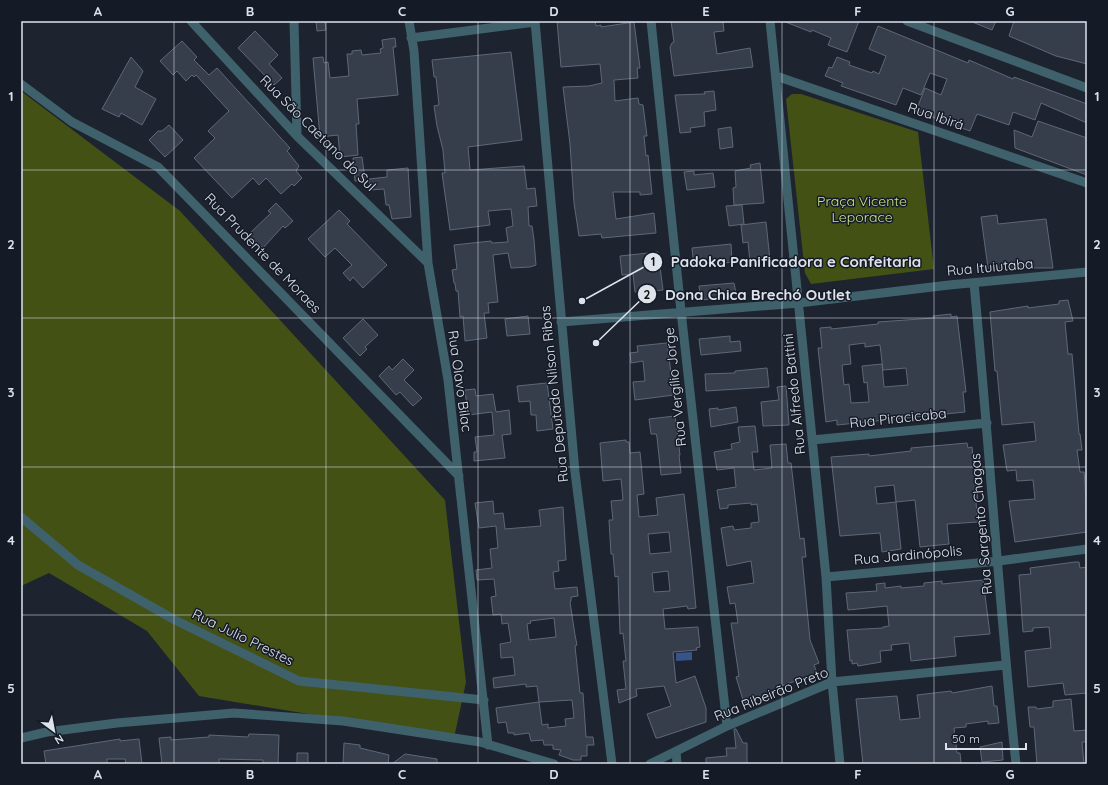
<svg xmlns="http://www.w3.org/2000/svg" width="1108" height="785" font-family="Quicksand,sans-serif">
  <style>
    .green { fill: #435115 }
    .water { fill: #375389 }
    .building { fill: #363d4b; stroke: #5f6877; fill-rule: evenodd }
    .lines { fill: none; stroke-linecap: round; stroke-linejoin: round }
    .street { stroke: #3f616b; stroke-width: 9 }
    .grid { fill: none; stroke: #dde2eb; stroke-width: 1; stroke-opacity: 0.55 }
    .labels { text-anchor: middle; stroke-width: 3; stroke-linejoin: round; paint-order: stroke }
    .street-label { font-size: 14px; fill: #dde2eb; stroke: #141a26 }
    .park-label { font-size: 14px; fill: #cce787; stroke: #141a26 }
    .leader { fill: none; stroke: #dde2eb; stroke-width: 1.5 }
    .callout-dot { fill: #dde2eb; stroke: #141a26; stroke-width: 1.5 }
    .mark-label { font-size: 12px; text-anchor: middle; font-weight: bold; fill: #111 }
    .callout-label { font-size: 15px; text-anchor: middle; font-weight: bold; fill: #dde2eb; stroke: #141a26; stroke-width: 3; stroke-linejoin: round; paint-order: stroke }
    .neatline { fill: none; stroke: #dde2eb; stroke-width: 1.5 }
    .grid-label { font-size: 13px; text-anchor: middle; font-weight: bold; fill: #dde2eb }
  </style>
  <rect width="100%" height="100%" fill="#1d2430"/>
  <path class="green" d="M21,91L180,211L445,500L466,682L454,738L199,696L147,631L49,573L21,586Z
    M792,94H801L918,132L934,269L811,284L805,273L786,99Z"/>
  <path class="water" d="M692,652V660L676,661V653Z"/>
  <path class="building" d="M316,21H325L326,30L317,31Z
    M557,21H595L596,26L601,25V27L634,22L640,68H637L638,78L614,80L615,101L638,98L639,104L643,105L647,136H644L646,156L648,155L652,194L640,195V192H613L616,219L654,213L656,233L602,238L601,234L579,236L574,203L570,144L563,87L589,86L602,83L600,64L561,67Z
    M671,21H723L724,31L714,32L717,54L750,48L753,67L674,76L670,47L672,43L674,42Z
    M783,21H859L847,52L828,45L831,38L812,30L811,32Z
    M970,21H996L992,30Z
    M1014,21H1087V64L1056,56L1009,36Z
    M878,26L968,63L969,60L1013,79L1014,77L1087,104V123L1041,103L1035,120L1013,112L1009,125L977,114L970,131L916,111L925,88L941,95L947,79L930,73L921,95L903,88L896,105L841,86L843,83L825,76L829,67L832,68L837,57L850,62L849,65L872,73L873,71L879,74L886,56L869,49Z
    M255,31L278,55L269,64L282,78L274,85L238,48Z
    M395,38L396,47H393L398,95L357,99L359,124H356L358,155L340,157L338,135L320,137L313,58L323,57L324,63L328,62L330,78L349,76L347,54H352V51L361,50L362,55L381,53L380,49L383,48L382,40Z
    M182,41L197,57L194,60L209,75L217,68L290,148L287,151L299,166L296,171L302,178L294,186L292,184L281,194L266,178L259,185L253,178L232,198L194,158L215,138L208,131L229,111L196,75L194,77L192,75L186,81L177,71L173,75L160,61Z
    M511,52L522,140L468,147L470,170L524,166L527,189L535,188L537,206L528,207L529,226H532L534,240L536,265L530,267L511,268L508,253L493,255L498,302L488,303L489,313H484L487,338L465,341L463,316L460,317L458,291H456L455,283H454L452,270L457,269L454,245L491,241L492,243L508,242L506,228L513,226L511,209L488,211L490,225L450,230L442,173H445L443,150L437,126L434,106L439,105L436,77H434L432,60Z
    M131,57L143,71L135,87L156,99L142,125L121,113L119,117L102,109Z
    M714,91L716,110L704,112L705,126L690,128L691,132L680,133L675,95L705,94L704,92Z
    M1038,121L1087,138V175L1015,148L1014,130L1032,137Z
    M169,125L183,140L165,157L149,140L158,131H162Z
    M731,127L733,147L720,149L718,129Z
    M362,157L365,180L355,181L353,158Z
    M760,163L764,203L734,205L733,188L736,187L735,171L751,168L750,165Z
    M408,168L411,217L392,219L389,205H386L384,189L370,190L369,179L387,177V170Z
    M694,171V175L713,173L715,187L687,190L684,172Z
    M276,203L293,221L285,228L283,226L263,248L248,235L271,213L268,211Z
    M742,205L744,224L729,226L726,206Z
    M339,210L350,221L347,224L387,265L363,288L353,277L350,281L343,273L352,265L335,248L325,257L308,239Z
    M997,215L998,224L1046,219L1053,268H988L981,217Z
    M766,222L770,260L750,262L748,242L743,243L741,225Z
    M731,244L732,262L694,267L692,248Z
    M658,252L663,290L635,292L633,274L622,275L620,256Z
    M734,283L736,293L730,294V297L701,300L699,286Z
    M1068,300L1073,321L1065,322L1068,354H1072L1079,434H1080L1082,450H1077L1080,472H1084L1085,483L1087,532L1015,542L1009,501L1035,499L1033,480L1017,481L1016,470L1007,471L1003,445L1036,441L1034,422L1002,425L997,371H995L990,312L1028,306V308L1059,304V301Z
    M951,314V317L957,316L966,392H963L965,412L837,425V420L826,422L818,348H822L820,328L831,327V329L878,324V322L934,318L933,316ZM865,343V347L880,345L883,370L906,368L908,385L884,387L882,364L862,366L864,383L867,382L869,402L851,403L849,384L844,385L842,365L851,364L849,345Z
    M528,316L530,334L507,336L505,319Z
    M363,319L378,335L365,347L367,349L360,356L343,338Z
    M730,336V342L740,341L741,351L701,355L699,339Z
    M667,343L674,395L635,400L633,382L645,381L643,361L631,363L630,353L638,352L637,346Z
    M403,359L414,370L404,380L422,398L413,406L400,392L396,395L379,376L389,366L392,370Z
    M767,368L769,387L706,391L705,374L735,373V371Z
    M547,383L553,429L537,431L536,415H531L530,401L519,402L517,386Z
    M786,386L789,425L763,426L761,402L779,400L777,387Z
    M475,389L476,396L493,394L496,412L509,410L511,434L502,435L505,458L474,461V452H477L475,437L494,435L492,412L468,415L465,390Z
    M736,407L738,422L711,427L709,409L718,408V410Z
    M675,416L680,455H679L681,473L661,475L657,437L656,434H651L649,419Z
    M755,426L758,452H752L754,470L772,468L770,445L786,444L788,463H791L800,539L804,538L806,557H802L810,640L819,663L814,665L817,673L779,687L781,690L744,703L736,677L739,676L731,623H738L735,603L730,604L727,587L754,583L751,561L727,566L721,528L733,526L734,530L751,528V523L759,522L757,504L751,505V503L728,505V508L720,509L717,490L736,487L734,468L717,470L714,452L732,449L731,444L740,442L738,427Z
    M626,440V442H629L630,453L640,452L644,494L637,495L639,517L658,515L656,498L684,494L691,556L696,608L688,609L687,606L663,609L665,629L698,627L700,647L696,648L697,650L673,652L676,683L695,676L706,708V722L658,738H656L647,714L671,706L664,686L636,689L637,696L619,703L617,690L626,689L623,661H626L623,633L620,634L618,576L615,577L613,554H611L609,520H613L611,501L623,500L621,479L603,481L600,443ZM669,532L671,552L650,554L648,534ZM668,571L670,591L654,592L652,573Z
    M967,443L968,448L972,447L978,502L976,503L978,522L947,524L949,544L920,547L915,500L896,502L901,549L882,552L880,533L840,536L831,457L869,454V456L911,451V448ZM894,485L896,502L877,504L875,487Z
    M493,501L494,514L503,513L505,529L541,526L539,510L563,507L566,560L558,561L559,571L553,572L555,589L577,587L578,596L571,597V601L570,602L575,635L577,645L575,646L580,693H583L586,737H593L594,745H587V756H581V760H573L559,755L561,750L553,749V745H544L543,740L531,741L529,733L514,735V733H508L506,722L498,723L496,708L539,702L542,725L548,724V728L566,726L565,719L574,718L572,700L539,702L537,686L526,687V684L494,688L493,678L515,675L513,657L501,658L500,644L511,642L508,623L502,624L501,614L493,615L491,597L496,596L494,579L477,580L476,570L492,568L490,549L498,548L496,526L479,528L475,503ZM554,618L556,637L529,640L527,624L531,623L530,621Z
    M1075,562H1079L1080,568L1087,567V693L1065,695L1063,683L1028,687L1025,651L1051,648L1049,627L1033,628V631L1023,632L1019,575L1031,574L1030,568Z
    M983,580L990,634L954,637L956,656L911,661L909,643L891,645L892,650L880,651L881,662L858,666L857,663L852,664V660L850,661L847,630L883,628V627L889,626L887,606L848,610L846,593L877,591L876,584L885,583V588L901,586V588L924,586V583L942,581V584Z
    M992,686L994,706H997L999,723L988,724V721L966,724V727L954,728L957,753H960L961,763L863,764L856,699L897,696L900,720L920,718L917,695L951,691L952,693Z
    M1071,699L1074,731L1087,730V742H1082L1084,764H1037L1034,727H1030L1028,707H1036L1037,709L1053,707V701Z
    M734,729H736L743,743H747V764H706V758L727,756L726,748H736Z
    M249,734L279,735L278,764H263V760L219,759V764H162L159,738L171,737V740L209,737V735L248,737Z
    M120,739V741L139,739L142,764H126L125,759H107V764H46L44,751Z
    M1002,742L1003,760L982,762L980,747Z
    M344,743L360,745V748L389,755L388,764H343Z
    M297,753H308V764H297Z
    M405,754L437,759V764H392Z"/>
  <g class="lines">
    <path class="street" d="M191,21L297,136L428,263
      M294,21L297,136
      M409,21L414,51L428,263L448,380L488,745
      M535,21L575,472L612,764
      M651,21L681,311L727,726
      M770,21L826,577L832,682L840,764
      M907,21L1087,88
      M411,38L535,22
      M776,76L1087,183
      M21,84L72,122L158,167L459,476
      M974,283C989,443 999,604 1016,764
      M561,322L799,303L949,285L1087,272
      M812,440L987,423
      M21,517L78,565L175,620L299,681L484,700
      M826,577L999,561L1087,549
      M21,738L47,732L117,723L234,713L343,721L480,742L554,764
      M676,751L677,764
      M650,764L727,726L832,682L1006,665"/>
  </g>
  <path class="grid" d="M174,21V764M326,21V764M478,21V764M630,21V764M782,21V764M934,21V764M21,170H1087M21,318H1087M21,467H1087M21,615H1087"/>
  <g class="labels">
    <g class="street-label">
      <text transform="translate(936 116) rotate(19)" y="5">Rua Ibirá</text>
      <text transform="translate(318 133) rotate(45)" y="5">Rua São Caetano do Sul</text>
      <text transform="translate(263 253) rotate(46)" y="5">Rua Prudente de Moraes</text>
      <text transform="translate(990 267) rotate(-5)" y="5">Rua Ituiutaba</text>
      <text transform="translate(460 381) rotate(82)" y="5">Rua Olavo Bilac</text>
      <text transform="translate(675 387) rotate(-96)" y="5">Rua Vergílio Jorge</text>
      <text transform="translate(554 394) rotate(-96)" y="5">Rua Deputado Nilson Ribas</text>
      <text transform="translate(794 394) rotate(-96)" y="5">Rua Alfredo Battini</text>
      <text transform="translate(898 418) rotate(-6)" y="5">Rua Piracicaba</text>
      <text transform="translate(981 524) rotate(-95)" y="5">Rua Sargento Chagas</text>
      <text transform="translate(908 555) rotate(-5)" y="5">Rua Jardinópolis</text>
      <text transform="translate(243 637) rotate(26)" y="5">Rua Julio Prestes</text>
      <text transform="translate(771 694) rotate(-22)" y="5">Rua Ribeirão Preto</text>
    </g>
    <g class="park-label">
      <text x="862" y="206">Praça Vicente<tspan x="862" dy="16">Leporace</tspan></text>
    </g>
  </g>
  <path class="leader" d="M582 301L653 262M596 343L647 294"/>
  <g class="callout-dot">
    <circle cx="582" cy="301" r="4"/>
    <circle cx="596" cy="343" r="4"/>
    <circle cx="653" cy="262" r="10"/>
    <circle cx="647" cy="294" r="10"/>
  </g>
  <g class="mark-label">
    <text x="653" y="266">1</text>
    <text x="647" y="299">2</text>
  </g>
  <g class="callout-label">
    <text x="796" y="267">Padoka Panificadora e Confeitaria</text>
    <text x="758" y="300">Dona Chica Brechó Outlet</text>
  </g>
  <rect width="1108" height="785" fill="none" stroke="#141a26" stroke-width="44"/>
  <g transform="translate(54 731) rotate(148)" stroke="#141a26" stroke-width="3" paint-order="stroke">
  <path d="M0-3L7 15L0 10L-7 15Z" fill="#dde2eb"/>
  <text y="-6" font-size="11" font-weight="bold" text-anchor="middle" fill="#dde2eb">N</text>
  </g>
  <path d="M946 743v6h80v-6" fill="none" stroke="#dde2eb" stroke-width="2"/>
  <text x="952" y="743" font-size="12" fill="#dde2eb" stroke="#141a26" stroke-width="3" paint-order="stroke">50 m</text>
  <rect x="22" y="22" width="1064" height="741" class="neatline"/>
  <g class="grid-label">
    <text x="98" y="16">A</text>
    <text x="250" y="16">B</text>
    <text x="402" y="16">C</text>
    <text x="554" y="16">D</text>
    <text x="706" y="16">E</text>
    <text x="858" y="16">F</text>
    <text x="1010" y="16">G</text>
    <text x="11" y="101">1</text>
    <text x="1097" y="101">1</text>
    <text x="11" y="249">2</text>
    <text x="1097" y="249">2</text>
    <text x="11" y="397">3</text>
    <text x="1097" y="397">3</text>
    <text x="11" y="545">4</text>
    <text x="1097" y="545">4</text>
    <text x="11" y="693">5</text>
    <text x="1097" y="693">5</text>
    <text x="98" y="779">A</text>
    <text x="250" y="779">B</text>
    <text x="402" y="779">C</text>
    <text x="554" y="779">D</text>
    <text x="706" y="779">E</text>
    <text x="858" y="779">F</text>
    <text x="1010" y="779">G</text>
  </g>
</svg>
